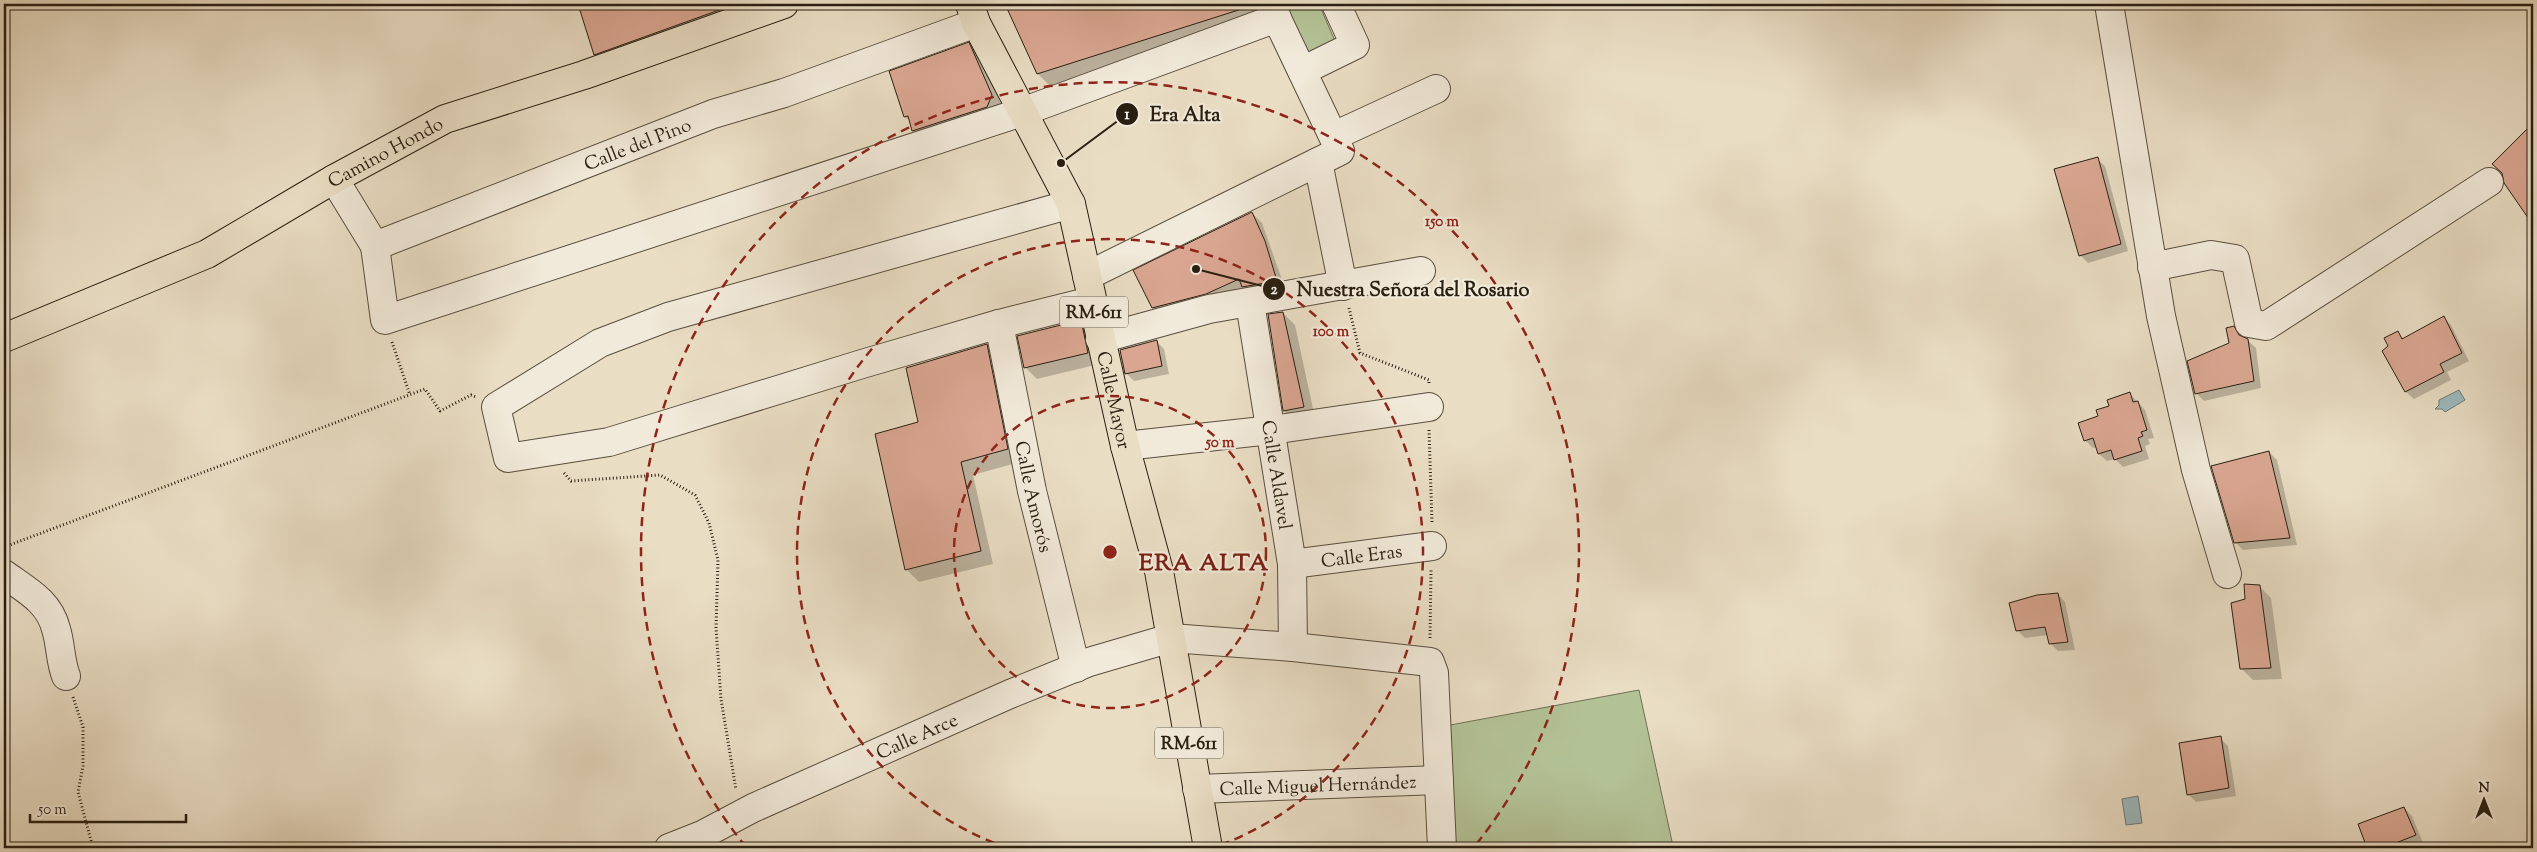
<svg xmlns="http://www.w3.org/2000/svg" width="2537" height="852" font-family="'Sorts Mill Goudy',serif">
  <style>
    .green { fill: #b3c296; stroke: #6e7054 }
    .water { fill: #9cb9bf; stroke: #6e7b79 }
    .shadow { fill: #0003 }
    .building { fill: #daa692; stroke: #291f11 }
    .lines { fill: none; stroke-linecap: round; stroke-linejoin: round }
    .minor-casing { stroke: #594e3e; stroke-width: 30 }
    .major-casing { stroke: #291f11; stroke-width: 30 }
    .path { stroke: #291f11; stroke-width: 3; stroke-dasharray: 1 2.5; stroke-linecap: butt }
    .minor { stroke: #f1e9d9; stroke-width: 28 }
    .major { stroke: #e9ddc4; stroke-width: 28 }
    .ring { fill: none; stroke: #8f2418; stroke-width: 2.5; stroke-dasharray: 9 6 }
    .labels { text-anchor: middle; stroke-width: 4.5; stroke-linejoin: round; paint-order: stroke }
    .shield { fill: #f1e9d9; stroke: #655c4d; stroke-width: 1 }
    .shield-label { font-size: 18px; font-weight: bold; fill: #291f11 }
    .street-label { font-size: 19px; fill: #291f11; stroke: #f1e9d9 }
    .district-label { font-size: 24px; font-weight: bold; letter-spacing: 1px; fill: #7a1f14; stroke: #f1e9d9 }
    .centre { fill: #8f2418; stroke: #f1e9d9; stroke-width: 2.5 }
    .ring-label { font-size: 15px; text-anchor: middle; font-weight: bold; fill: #8f2418; stroke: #f1e9d9; stroke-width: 4.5; stroke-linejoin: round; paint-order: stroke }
    .leader { fill: none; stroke: #291f11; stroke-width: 2 }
    .callout-dot { fill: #291f11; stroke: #f1e9d9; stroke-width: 2 }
    .mark-label { font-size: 15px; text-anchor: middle; font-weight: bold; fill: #fff }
    .callout-label { font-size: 20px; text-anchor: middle; font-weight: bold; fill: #291f11; stroke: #f1e9d9; stroke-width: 4.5; stroke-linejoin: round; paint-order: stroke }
  </style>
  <rect width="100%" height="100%" fill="#e9ddc4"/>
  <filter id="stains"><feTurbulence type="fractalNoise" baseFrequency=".004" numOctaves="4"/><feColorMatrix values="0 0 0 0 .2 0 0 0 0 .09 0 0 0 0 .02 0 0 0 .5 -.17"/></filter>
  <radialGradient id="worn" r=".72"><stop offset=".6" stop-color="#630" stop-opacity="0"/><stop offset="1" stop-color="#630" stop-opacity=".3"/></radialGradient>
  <path class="green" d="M1281,4H1319L1338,48L1306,60Z
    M1639,690L1673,846L1641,848H1454L1445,726Z"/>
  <path class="water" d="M2459,390L2465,400L2445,412L2442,409H2435L2439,405V400Z
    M2138,796L2142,823L2126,825L2122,799Z"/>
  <path class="shadow" d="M580,4H741L745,17L607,66L595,54Z
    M1006,4H1264L1268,12L1051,87L1038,74Z
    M968,44L980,56L1003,108L925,142L913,130L911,122L905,117Z
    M2533,128V223L2505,183L2521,137Z
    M2097,159L2105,166L2128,251L2088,263L2080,255Z
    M1252,213L1262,223L1286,291L1164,318L1153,308L1135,271Z
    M1283,313L1295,325L1315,418L1296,422L1284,411Z
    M2443,317L2451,325L2469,361L2447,372L2451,380L2414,399L2406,392L2384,351L2390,347L2397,332L2404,339Z
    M1080,321L1092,333L1099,364L1037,379L1025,367Z
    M2233,327L2256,348L2261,388L2204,401L2196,393L2230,344Z
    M1156,341L1164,349L1169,374L1134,381L1126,373Z
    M987,345L1000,358L1020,462L973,475L993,564L919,582L906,569L919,423Z
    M2130,394L2145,410L2154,438L2148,439L2150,444L2145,446L2149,459L2123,467L2115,459L2107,461L2099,454L2097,447L2093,448L2085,440L2100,417Z
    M2269,452L2277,460L2297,545L2243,550L2235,542Z
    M2259,586L2271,598L2282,679L2253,680L2241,668L2246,600Z
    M2058,594L2065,602L2075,650L2058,651L2050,643L2048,635L2025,638L2017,630Z
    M2220,738L2228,746L2236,796L2196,802L2188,794Z
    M2404,808L2412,816L2423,843L2410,848H2368L2360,825Z"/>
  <path class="building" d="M578,4H733V5L594,55Z
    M1005,4H1086L1089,8L1104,4H1248V7L1037,74Z
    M969,42L992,95L987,107L912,131L908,116L904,117L889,71Z
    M2533,123V225L2504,183L2502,173L2492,164Z
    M2098,157L2121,244L2079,256L2054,169Z
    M1252,212L1265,241L1277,281L1242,287L1239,279L1206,294L1152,308L1133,270Z
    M1283,312L1304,407L1283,411L1268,314Z
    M2444,316L2462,353L2440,364L2444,372L2405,392L2382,351L2388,346L2384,338L2398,331L2402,339Z
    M1081,320L1088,353L1024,368L1017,336Z
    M2234,326L2239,335L2248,339L2254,381L2195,394L2187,361L2229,343L2226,328Z
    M1157,340L1162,366L1125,374L1120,350Z
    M987,344L1008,449L961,462L981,551L905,570L875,434L918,422L906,368Z
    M2130,392L2133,402L2138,401L2147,430L2141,432L2143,436L2138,438L2142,451L2114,460L2111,450L2098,454L2093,438L2084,441L2078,423L2098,416L2096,410L2109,406L2107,400Z
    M2269,451L2290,538L2234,543L2211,466Z
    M2244,584L2260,585L2271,668L2240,669L2231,603L2245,599Z
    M2058,593L2068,642L2049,644L2045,627L2016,631L2009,603L2037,595Z
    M2221,736L2229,788L2187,795L2179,743Z
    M2404,807L2416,835L2383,848H2367L2358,824Z"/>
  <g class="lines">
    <defs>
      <g id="minor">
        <path d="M2109,4L2161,316L2196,470L2227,574"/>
        <path d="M1302,71L1355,45L1336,4"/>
        <path d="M1334,136L1436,89"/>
        <path d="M1318,162L1343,286"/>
        <path id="s1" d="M334,179L375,246L713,114L784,93L976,23"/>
        <path d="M1071,204L668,317L600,343L496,407L508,458L609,442L862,364L999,324L1091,301"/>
        <path d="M375,246L385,320L1022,112L1277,18"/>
        <path d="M2152,267L2211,255L2235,259L2249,323L2266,326L2489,182"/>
        <path d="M1087,276L1340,151L1270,4"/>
        <path id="s2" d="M1250,303L1292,564L1293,647"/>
        <path id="s3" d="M999,324L1032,491L1076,668"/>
        <path d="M1100,339L1209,309L1421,271"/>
        <path d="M1125,446L1272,430L1429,407"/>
        <path id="s4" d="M1292,564L1432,546"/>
        <path d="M4,574C26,590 49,601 56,629C61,645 60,661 66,676"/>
        <path id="s5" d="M1197,789L1439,780"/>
        <path id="s6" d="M669,848L702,835L753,808L1010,694L1089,662L1171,638L1293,647L1430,662L1434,673L1442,848"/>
      </g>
      <g id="major">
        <path id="s7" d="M970,4L976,23L1071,204L1125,446L1159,571L1208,848"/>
        <path id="s8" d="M4,338L207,254L334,179L445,119L584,75L784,4"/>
      </g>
    </defs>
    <use href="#minor" class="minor-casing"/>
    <use href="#major" class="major-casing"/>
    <path class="path" d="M1349,308L1360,353L1429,380V383
      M392,342L410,395
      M1429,430L1432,523
      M564,473L571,481L660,475L695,495L709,523L718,560L716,628L721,699L736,790
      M4,547L425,389L440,411L471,395L476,397
      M1430,638L1431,570
      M73,697L83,727V766L78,792L93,848"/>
    <use href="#minor" class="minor"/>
    <use href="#major" class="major"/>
  </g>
  <g class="ring">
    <circle cx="1110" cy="552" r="156"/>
    <path d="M1008 848A313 313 0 1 1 1212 848"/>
    <path d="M746 847A469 469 0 1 1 1474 847"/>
  </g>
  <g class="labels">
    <g class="shield">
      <rect x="1060" y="296.5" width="68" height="31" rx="4"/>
      <rect x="1155" y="727.5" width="68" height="31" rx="4"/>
    </g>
    <g class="shield-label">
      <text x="1094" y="318">RM-611</text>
      <text x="1189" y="749">RM-611</text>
    </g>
    <g class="street-label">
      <text dy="7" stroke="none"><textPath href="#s1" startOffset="360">Calle del Pino</textPath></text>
      <text dy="7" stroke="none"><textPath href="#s8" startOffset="425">Camino Hondo</textPath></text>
      <text dy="7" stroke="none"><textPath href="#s7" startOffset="425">Calle Mayor</textPath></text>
      <text dy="7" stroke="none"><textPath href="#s2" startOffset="174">Calle Aldavel</textPath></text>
      <text dy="7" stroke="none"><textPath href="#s3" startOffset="176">Calle Amorós</textPath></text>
      <text dy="7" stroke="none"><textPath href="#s4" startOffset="70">Calle Eras</textPath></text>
      <text dy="7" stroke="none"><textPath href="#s6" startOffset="272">Calle Arce</textPath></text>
      <text dy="7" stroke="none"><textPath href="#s5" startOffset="121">Calle Miguel Hernández</textPath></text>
    </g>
    <g class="district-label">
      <text x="1204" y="570">ERA ALTA</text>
    </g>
  </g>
  <circle cx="1110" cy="552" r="8" class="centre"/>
  <g class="ring-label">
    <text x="1442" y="226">150 m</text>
    <text x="1331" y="336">100 m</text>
    <text x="1220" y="447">50 m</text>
  </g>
  <path class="leader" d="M1061 163L1127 114M1196 269L1274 289"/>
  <g class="callout-dot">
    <circle cx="1061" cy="163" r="5"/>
    <circle cx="1196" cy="269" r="5"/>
    <circle cx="1127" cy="114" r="12"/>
    <circle cx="1274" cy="289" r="12"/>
  </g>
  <g class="mark-label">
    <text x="1127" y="119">1</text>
    <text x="1274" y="294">2</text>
  </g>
  <g class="callout-label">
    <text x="1185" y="121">Era Alta</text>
    <text x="1413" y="296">Nuestra Señora del Rosario</text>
  </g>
  <rect width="2537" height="852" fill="none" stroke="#e9ddc4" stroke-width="20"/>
  <rect x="5" y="5" width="2527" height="842" fill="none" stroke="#291f11" stroke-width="2.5"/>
  <rect x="10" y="10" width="2517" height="832" fill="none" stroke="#291f11"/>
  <g transform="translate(2484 800)" stroke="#f1e9d9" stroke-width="4" paint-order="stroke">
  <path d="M0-4L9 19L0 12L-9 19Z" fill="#291f11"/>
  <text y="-8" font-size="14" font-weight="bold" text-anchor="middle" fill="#291f11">N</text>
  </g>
  <path d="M30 814v8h156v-8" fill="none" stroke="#291f11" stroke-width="2.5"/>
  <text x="38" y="814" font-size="15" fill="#291f11" stroke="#f1e9d9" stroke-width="4" paint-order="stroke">50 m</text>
  <rect width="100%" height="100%" filter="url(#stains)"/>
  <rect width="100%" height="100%" fill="url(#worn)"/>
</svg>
